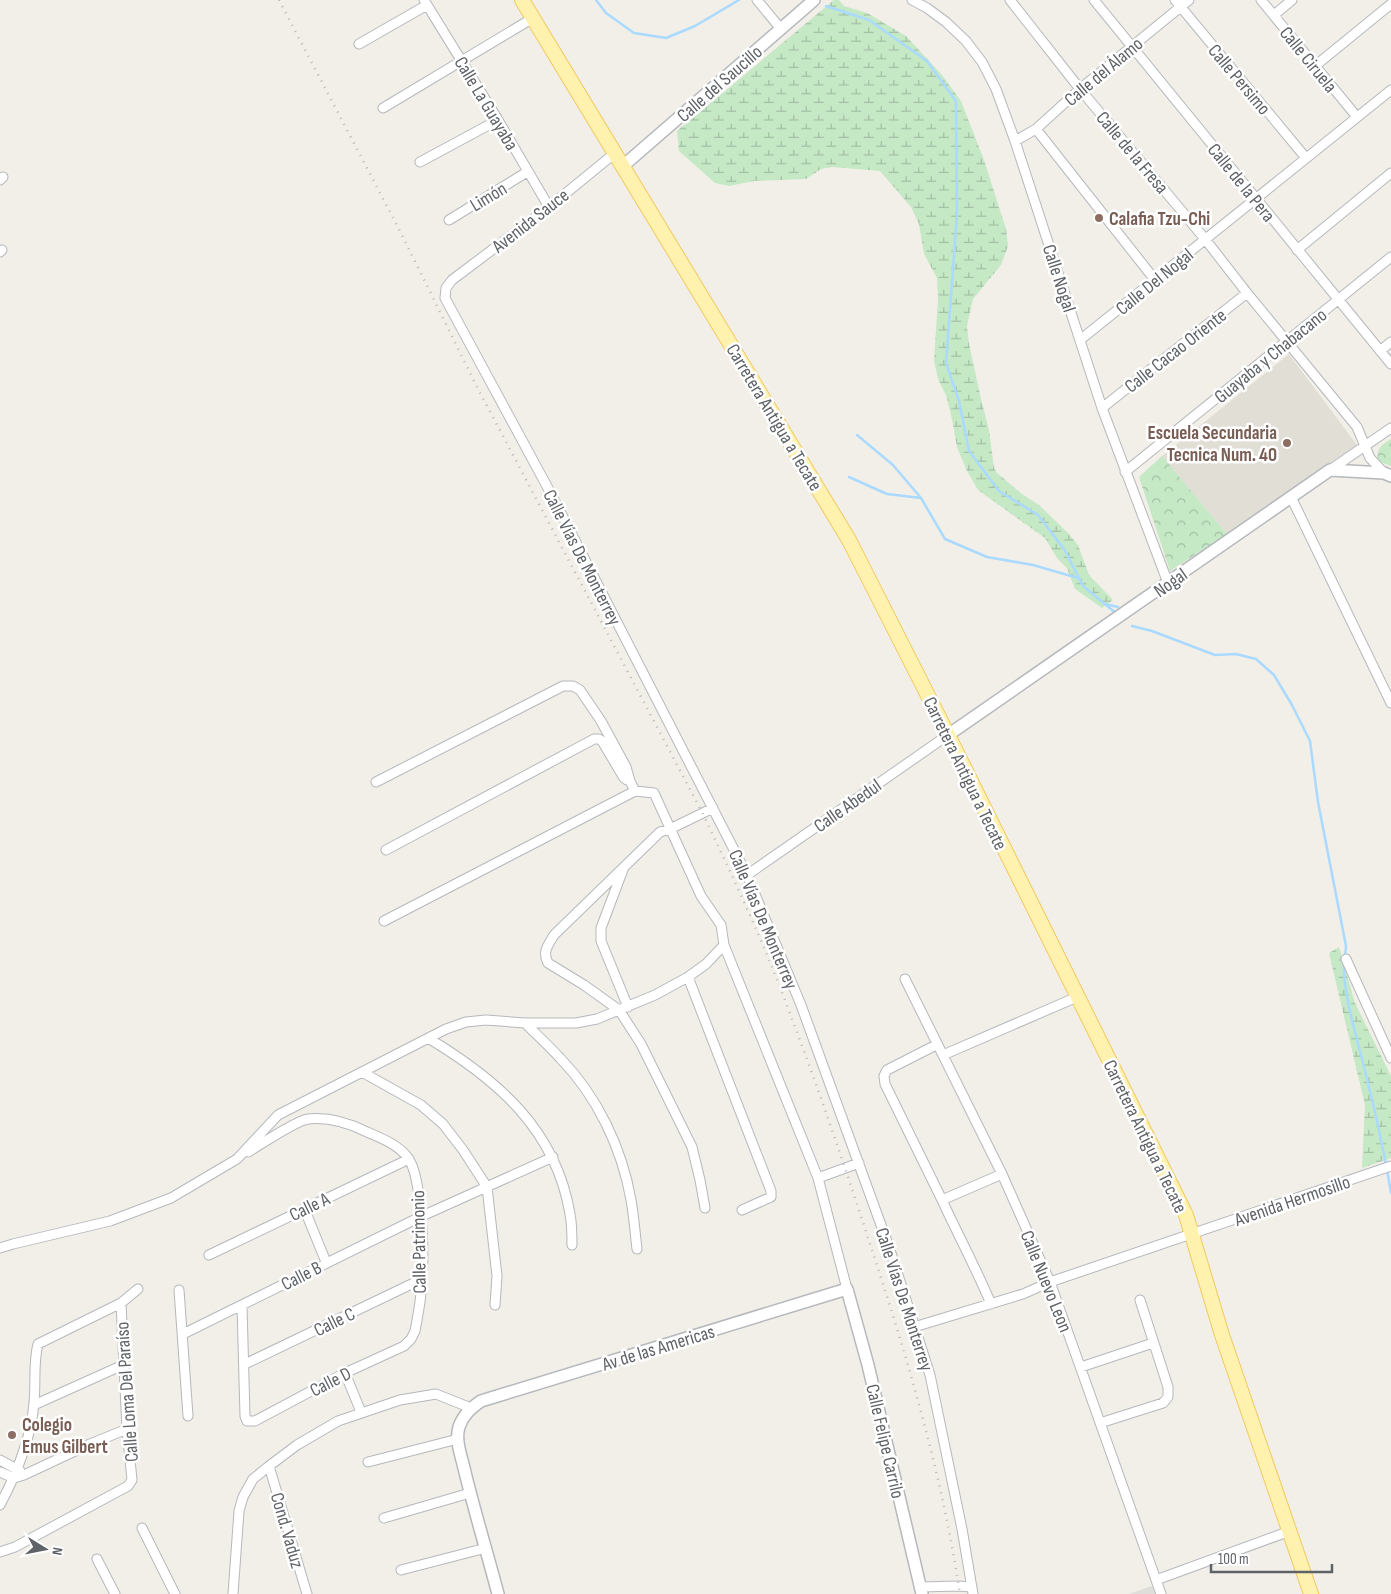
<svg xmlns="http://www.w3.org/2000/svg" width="1391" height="1594" font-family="'Sofia Sans Condensed',sans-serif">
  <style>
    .industrial { fill: #e0deda }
    .education { fill: #e1ded6 }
    .wetland { fill: url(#wetland-marsh) }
    .park { fill: url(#park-crowns) }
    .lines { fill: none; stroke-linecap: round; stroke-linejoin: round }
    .stream { stroke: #aadaff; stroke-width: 2.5 }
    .minor-casing { stroke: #b5b8bc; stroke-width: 11 }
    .tertiary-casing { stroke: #b5b8bc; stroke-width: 14 }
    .primary-casing { stroke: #f2c960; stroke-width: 16 }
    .minor { stroke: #fff; stroke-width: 9 }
    .tertiary { stroke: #fff; stroke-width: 11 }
    .primary { stroke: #fff2af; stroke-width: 14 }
    .rail { stroke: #b6b7b8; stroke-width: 2.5; stroke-dasharray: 1 6; stroke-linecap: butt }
    .education-dot { fill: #8d6e63; stroke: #fff; stroke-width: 2 }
    .labels { text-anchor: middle; stroke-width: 5; stroke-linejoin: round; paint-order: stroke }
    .street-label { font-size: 19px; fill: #5f6368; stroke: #fff }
    .education-label { font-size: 19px; font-weight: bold; fill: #785e54; stroke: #fff; text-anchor: start }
  </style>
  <defs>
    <pattern id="wetland-marsh" width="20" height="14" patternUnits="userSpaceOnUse" patternTransform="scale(1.25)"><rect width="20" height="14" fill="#c5e8c5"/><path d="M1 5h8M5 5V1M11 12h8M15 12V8" fill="none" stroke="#a3c0a4"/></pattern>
    <pattern id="park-crowns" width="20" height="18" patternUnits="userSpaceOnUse" patternTransform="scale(1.25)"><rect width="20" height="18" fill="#c5e8c5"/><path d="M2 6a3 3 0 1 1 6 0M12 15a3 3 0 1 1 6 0" fill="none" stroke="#a3c0a4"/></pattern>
  </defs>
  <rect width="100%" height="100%" fill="#f1efe8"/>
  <path class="industrial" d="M1152,1586L1155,1594H1129Z"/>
  <path class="education" d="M1289,354L1357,445L1227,534L1162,456Z"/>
  <path class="wetland" d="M834,0H839L844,6L867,13L906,36L942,75L961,101L984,160L1006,229L1008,246L1001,265L973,299L967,326L969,344L981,399L989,430L994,468L997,473L1022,494L1039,505L1068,533L1078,545L1089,575L1113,600L1102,608L1075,589L1067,568L1057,558L1045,538L978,490L966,469L957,447L952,419L946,395L938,379L934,361L938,300L937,278L924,254L919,224L911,207L880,171L832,167L821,169L806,179L754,181L729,186L715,183L679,151L677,131Z
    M1339,947L1355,1003L1391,1076V1158L1362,1168L1365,1105L1329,953Z"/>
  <path class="park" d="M1391,439V466L1378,461C1376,449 1381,445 1391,439Z
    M1162,456L1227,534L1170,571L1139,477Z"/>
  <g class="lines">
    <path class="stream" d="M596,0L606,13L634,33L666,38L695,26L739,0
      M826,6L869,20L927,61L956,101L957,215L946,363L959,401L969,451L999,491L1038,515L1064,549L1083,586L1117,614
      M857,435L893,465L921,498L945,539L987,557L1033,565L1078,578
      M849,477L887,494L921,498
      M1105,604L1118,607
      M1132,626L1152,631L1215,655L1236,654L1256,659L1274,675L1292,705L1310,741L1318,802L1346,946L1345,957
      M1344,962C1342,992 1358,1041 1365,1071C1373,1102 1380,1133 1386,1164
      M1387,1170L1391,1193"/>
    <defs>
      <path id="minor" d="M424,0L498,120L549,207
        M757,0L781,29
        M912,0L927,8L946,22L966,41L982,62L996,89L1015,141L1102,408L1168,583
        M1010,0L1080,89L1205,239L1247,293L1357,427L1370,458L1384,473
        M1094,0L1391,364
        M1175,0L1306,158
        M1261,0L1357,117
        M1274,15L1292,0
        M359,44L427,5
        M1315,66L1391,4
        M383,108L533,18
        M1036,129L1155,280
        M1015,141L1036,129L1080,89L1189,0
        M615,153L549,207L452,280L446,288L445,298L549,490L747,875L801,1005L889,1247L930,1375L962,1529L973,1594
        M420,162L498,120
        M0,180L3,177
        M449,220L527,172
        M1297,250L1391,173
        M0,252L2,250
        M1080,340L1391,90
        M1380,351L1391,342
        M1102,408L1247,293
        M1330,470L1391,428
        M1125,472L1391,257
        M1291,497L1391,703
        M376,782L563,686H573L580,690L601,721L626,767L630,781L635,791L654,793L701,896L721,925L724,945L818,1178L847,1289
        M386,850L594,739H599L602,741L624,778L627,780
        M624,867L601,928V941L628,1007
        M747,875L948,735
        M384,921L635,791
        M1346,959L1391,1058
        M688,977L771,1191V1197L742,1210
        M905,979L1002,1174L1050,1282L1161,1594
        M525,1023C537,1035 549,1046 560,1058C597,1096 622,1148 631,1200C634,1216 635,1233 637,1249
        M428,1038C498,1080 556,1130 570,1214C572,1224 572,1235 572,1245
        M936,1045L887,1070L884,1076L885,1084L942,1200
        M943,1055L1077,997
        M362,1072L421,1105L443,1124L463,1150L487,1187L497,1276L495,1305
        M818,1178L859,1163
        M304,1208L326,1262
        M705,1208L700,1180L692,1147L641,1044L619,1010L584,985L548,963C542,952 548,945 554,935L660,832L670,829L713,808
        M0,1248L13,1244L110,1221L171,1198L237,1159L278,1115L446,1029L466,1022L486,1020L525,1023H576L597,1019L655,995L688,977L706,964L724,945
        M209,1255L409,1159
        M179,1290L188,1416
        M991,1304C976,1268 958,1235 942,1200L1002,1174
        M242,1306L245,1416L247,1421H255L345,1373L404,1346L411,1339L415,1331C418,1314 422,1296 422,1278C424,1254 422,1176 408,1158C399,1145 381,1138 367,1132C349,1123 328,1117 308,1119C295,1121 260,1145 248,1152
        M914,1327L1023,1294L1050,1282L1391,1166
        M183,1334L420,1217L553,1157
        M245,1364L422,1279
        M1081,1367L1153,1343
        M345,1373L361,1412
        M34,1405L123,1365
        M1100,1423L1163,1403L1168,1397V1387L1140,1300
        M0,1460L20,1471
        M368,1462L458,1439
        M269,1466L307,1594
        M0,1472L14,1478L24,1475L90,1444L127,1429
        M0,1505C17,1473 31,1439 34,1403C36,1383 33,1363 38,1344L121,1303L138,1289
        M384,1518L470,1493
        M142,1528L175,1594
        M0,1552L15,1547L128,1486L132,1480L127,1429L121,1303
        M97,1559L115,1594
        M401,1570L486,1548
        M1156,1580L1290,1531
        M921,1587L958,1586L972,1587
        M233,1594L239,1511L243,1497L253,1479L269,1466L297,1445L338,1421L400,1400L436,1394L471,1408"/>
      <path id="tertiary" d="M623,166L814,0
        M948,735L1330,470L1384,473L1391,476
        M498,1594C487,1552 474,1510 464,1468C461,1455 455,1440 459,1427C463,1415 471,1408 481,1401L847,1289L868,1365L922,1594"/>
      <path id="primary" d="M522,0L849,540L948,735L1186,1215L1222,1335L1311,1594"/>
    </defs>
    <use href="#minor" class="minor-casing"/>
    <use href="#tertiary" class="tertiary-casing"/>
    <use href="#primary" class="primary-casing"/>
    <use href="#minor" class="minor"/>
    <use href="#tertiary" class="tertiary"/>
    <use href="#primary" class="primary"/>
    <path class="rail" d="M279,0L402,235L478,389L702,812C730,871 758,930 781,990C813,1073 842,1157 869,1241C907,1356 942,1474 960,1594"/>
  </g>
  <g class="education-dot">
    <circle cx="1099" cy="218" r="5"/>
    <circle cx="1287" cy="443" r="5"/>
    <circle cx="12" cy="1435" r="5"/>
  </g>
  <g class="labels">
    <g class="street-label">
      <text transform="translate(1309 59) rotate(51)" y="7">Calle Ciruela</text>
      <text transform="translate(1103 71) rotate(-40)" y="7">Calle del Álamo</text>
      <text transform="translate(1240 79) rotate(50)" y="7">Calle Persimo</text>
      <text transform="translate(719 83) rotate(-41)" y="7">Calle del Saucillo</text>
      <text transform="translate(487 103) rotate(59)" y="7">Calle La Guayaba</text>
      <text transform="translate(1133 152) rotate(50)" y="7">Calle de la Fresa</text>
      <text transform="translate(1242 182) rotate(51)" y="7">Calle de la Pera</text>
      <text transform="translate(488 196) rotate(-31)" y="7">Limón</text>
      <text transform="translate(530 220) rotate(-38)" y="7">Avenida Sauce</text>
      <text transform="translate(1060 278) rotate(72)" y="7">Calle Nogal</text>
      <text transform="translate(1154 281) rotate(-39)" y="7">Calle Del Nogal</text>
      <text transform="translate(1175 350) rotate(-38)" y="7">Calle Cacao Oriente</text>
      <text transform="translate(1270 355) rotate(-39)" y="7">Guayaba y Chabacano</text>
      <text transform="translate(775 417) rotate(59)" y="7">Carretera Antigua a Tecate</text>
      <text transform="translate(583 557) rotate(63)" y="7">Calle Vías De Monterrey</text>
      <text transform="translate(1170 582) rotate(-35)" y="7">Nogal</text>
      <text transform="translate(966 773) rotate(64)" y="7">Carretera Antigua a Tecate</text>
      <text transform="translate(847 805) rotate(-35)" y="7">Calle Abedul</text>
      <text transform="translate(764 919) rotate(67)" y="7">Calle Vías De Monterrey</text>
      <text transform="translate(1146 1136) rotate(64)" y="7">Carretera Antigua a Tecate</text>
      <text transform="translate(1292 1200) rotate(-19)" y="7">Avenida Hermosillo</text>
      <text transform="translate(309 1206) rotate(-26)" y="7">Calle A</text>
      <text transform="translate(418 1242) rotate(-91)" y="7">Calle Patrimonio</text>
      <text transform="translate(301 1275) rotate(-27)" y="7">Calle B</text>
      <text transform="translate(1047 1281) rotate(68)" y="7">Calle Nuevo Leon</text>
      <text transform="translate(905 1299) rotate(72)" y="7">Calle Vías De Monterrey</text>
      <text transform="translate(334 1321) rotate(-26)" y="7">Calle C</text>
      <text transform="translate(658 1347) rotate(-17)" y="7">Av de las Americas</text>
      <text transform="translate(330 1381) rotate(-27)" y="7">Calle D</text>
      <text transform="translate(126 1392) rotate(-94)" y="7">Calle Loma Del Paraíso</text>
      <text transform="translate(886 1441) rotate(77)" y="7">Calle Felipe Carrilo</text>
      <text transform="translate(288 1530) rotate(74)" y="7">Cond. Vaduz</text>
    </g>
    <g class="education-label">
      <text x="1109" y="225">Calafia Tzu-Chi</text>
      <text x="1277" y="439" text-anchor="end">Escuela Secundaria<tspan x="1277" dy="22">Tecnica Num. 40</tspan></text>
      <text x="22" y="1431">Colegio<tspan x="22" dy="22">Emus Gilbert</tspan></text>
    </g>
  </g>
  <g transform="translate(45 1549) rotate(100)" stroke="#ffffff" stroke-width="4" paint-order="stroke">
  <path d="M0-4L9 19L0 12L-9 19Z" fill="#5f6368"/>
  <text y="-8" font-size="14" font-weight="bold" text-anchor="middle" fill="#5f6368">N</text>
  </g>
  <path d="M1211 1564v8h121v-8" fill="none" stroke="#5f6368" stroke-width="2.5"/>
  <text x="1218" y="1564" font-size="15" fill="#5f6368" stroke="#ffffff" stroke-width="4" paint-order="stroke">100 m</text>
</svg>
